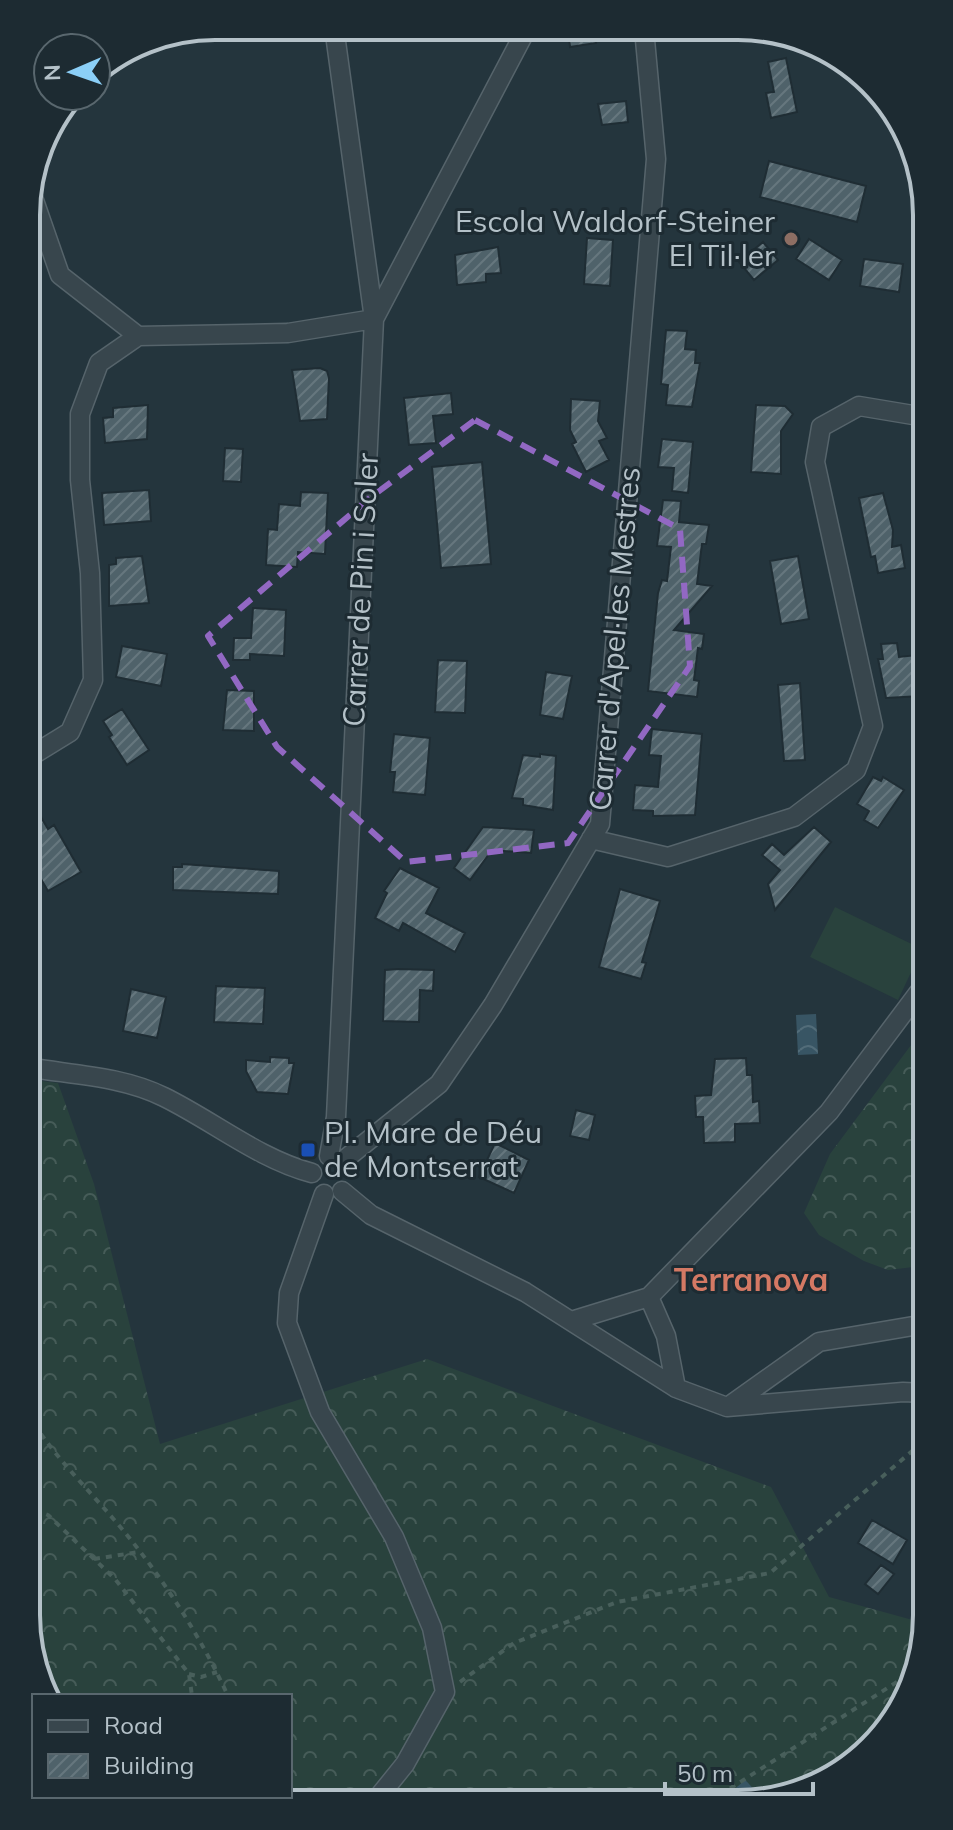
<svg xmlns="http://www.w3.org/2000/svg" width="953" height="1830" font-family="Mulish,sans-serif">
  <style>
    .grass { fill: url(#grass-dots) }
    .forest { fill: url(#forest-crowns) }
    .garden { fill: #29423d }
    .water { fill: url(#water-waves) }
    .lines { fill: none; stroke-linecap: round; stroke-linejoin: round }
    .stream { stroke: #385564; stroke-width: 6 }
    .building { fill: url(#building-hatch); stroke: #1f2d34; stroke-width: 2 }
    .minor-casing { stroke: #56646b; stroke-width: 21 }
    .path { stroke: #485f5b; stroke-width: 4; stroke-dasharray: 6 6; stroke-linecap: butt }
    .minor { stroke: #38464d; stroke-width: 18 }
    .marked { fill: none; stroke: #9268c3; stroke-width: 6; stroke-dasharray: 16 10; stroke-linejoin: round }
    .education-dot { fill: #8d6e63; stroke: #1d2b32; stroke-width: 3 }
    .transit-dot { fill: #1a4fb4; stroke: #1d2b32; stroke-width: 3 }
    .labels { text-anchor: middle; stroke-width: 6; stroke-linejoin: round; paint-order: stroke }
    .poi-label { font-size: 30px; fill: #b4c1c8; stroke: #1d2b32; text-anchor: end }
    .street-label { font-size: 30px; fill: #b4c1c8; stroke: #1d2b32 }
    .neighbourhood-label { font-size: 32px; font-weight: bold; fill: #d47964; stroke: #1d2b32 }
    .rim { fill: none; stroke: #b4c1c8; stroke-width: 4 }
  </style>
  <defs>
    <pattern id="grass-dots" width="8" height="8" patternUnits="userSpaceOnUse" patternTransform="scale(2)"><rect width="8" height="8" fill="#29423d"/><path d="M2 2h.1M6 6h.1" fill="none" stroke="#465c58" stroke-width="1.8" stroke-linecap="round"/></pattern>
    <pattern id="forest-crowns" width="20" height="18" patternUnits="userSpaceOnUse" patternTransform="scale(2)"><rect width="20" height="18" fill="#29423d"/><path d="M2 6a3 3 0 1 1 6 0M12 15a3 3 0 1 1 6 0" fill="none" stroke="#465c58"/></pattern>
    <pattern id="water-waves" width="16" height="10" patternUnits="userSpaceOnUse" patternTransform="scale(2)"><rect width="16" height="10" fill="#385564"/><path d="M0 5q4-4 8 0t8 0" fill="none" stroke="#526c79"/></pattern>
    <pattern id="building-hatch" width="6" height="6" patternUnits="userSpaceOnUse" patternTransform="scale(2)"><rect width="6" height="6" fill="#4f626a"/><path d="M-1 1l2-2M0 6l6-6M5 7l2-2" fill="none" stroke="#66777e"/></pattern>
  </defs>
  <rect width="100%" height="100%" fill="#24353d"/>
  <path class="grass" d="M290,1791L294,1801L210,1802L208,1796H290Z"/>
  <path class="forest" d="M923,1029L924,1250L913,1267L888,1270L864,1261L819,1235L804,1213L830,1154Z
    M33,1080L58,1083L94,1184L160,1444L427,1359L771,1487L829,1597L927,1624L888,1731L799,1794L294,1801L290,1791V1696H50L36,1676Z"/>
  <path class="garden" d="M835,907L922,949L898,1000L810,957Z"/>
  <path class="water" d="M816,1014L818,1054L798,1055L796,1015Z"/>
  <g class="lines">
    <path class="stream" d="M732,1795L745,1784L755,1795"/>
  </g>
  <path class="building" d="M568,28H594L596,43L570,47Z
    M786,58L797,112L771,118L766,93L774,92L768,62Z
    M626,101L628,122L602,125L598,104Z
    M769,161L866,186L857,222L760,197Z
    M587,238L613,240L610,286L584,284Z
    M809,239L842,260L829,280L796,259Z
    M763,242L778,260L754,280L739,262Z
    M498,247L501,273L486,274V282L457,285L455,255Z
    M864,259L903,264L899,292L860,286Z
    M666,330L687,331L685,349L696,350L695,363H700L692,407L666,405L668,385L661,384Z
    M320,368L327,371L329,378L327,419L300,421L292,370Z
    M451,393L453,414L433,416L436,443L409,445L404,398Z
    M571,399L600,401L598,421L607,438L599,441L609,460L586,472L572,444L576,442L570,430Z
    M148,405L147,439L105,443L103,418L113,417V408Z
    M756,405L785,406L793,414L781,431V474L751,472Z
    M662,439L693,442L688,493L672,491L674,468L658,467Z
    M225,448L243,449L241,482L223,481Z
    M482,462L491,564L441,568L432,467Z
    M149,490L151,521L104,525L102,493Z
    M301,492L328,493L325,554L298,552L297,567L266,565L268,529L277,530L279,504L300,506Z
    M883,493L893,530L892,547L901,545L905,568L878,573L875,556L871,557L859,498Z
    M663,500L681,501L679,522L709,525L706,544H702L697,584L712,586L674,630L704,634L702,649L698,648L694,680L699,681L697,697L648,691L658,593L662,580L667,581L671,547L657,546Z
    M142,556L149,603L109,606V565L116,564V558Z
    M798,556L809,619L781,624L770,561Z
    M253,608L286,610L284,656L250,654V660H233L234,638H251Z
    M897,643L899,657L917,655L921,696L886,698L878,659H883L881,644Z
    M122,646L167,654L161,686L116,677Z
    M438,660L467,661L465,713L435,712Z
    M546,672L572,676L563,719L540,715Z
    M800,683L805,760L784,761L778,685Z
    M227,690L254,691V731L223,730Z
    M122,709L149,750L127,765L109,737L112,735L103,721Z
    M652,729L702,734L695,815L653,816V811L633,810L635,785L658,787L661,756L649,755Z
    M394,734L430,738L425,795L393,792L395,772H390Z
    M540,754L556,756L553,810L523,805V799L512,798L523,755L540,757Z
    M873,777L881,781L883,777L904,790L878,828L864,820L869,811L857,804Z
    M31,800L48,829L54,825L81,872L48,891L31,862Z
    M483,827L534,830L531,853L492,850L470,880L454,868Z
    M814,827L831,842L775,910L768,884L780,870L762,855L772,844L784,855Z
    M182,864L279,871L278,894L173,890V867H182Z
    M400,868L439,888L426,913L465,933L455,952L403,923L399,931L375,918L387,893L384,891Z
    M620,889L660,901L642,962L646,963L641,979L599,967Z
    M398,969L434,970L433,991L420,990L419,1022L383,1021L385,970Z
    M216,986L265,988L263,1024L214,1022Z
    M131,989L166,997L157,1038L123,1031Z
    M270,1057L289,1058V1063H294L288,1094L257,1092L246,1071V1060L270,1062Z
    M746,1058L747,1075H752L753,1102L759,1101L760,1123L735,1124V1142L704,1143L703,1117H696L695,1096L711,1095L715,1059Z
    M576,1110L595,1115L589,1140L570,1136Z
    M495,1143L529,1160L514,1193L479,1177Z
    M872,1520L907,1540L893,1564L858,1543Z
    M881,1565L894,1574L878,1594L865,1584Z"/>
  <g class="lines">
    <defs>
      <path id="minor" d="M29,186L60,275L138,336
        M31,756L70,732L93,680L90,573L80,480V414L99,363L138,336L288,333L374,319L527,28
        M591,839L668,857L794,817L856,770L873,726L815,462L821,427L859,406L919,416
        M32,1068C77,1075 124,1077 164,1097C213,1121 259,1159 312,1173
        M329,1156L336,1117L374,319L334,27
        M344,1160L439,1084L493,1005L600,824L656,159L644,29
        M342,1191L371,1215L525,1292L676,1388L727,1407L903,1392L925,1393
        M324,1194L289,1293L287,1323L320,1412L394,1537L432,1628L445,1692L405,1764L376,1800
        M649,1297L666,1336L676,1388
        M571,1321L649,1297L829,1112L922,988
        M729,1406L819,1342L925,1324"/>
    </defs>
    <use href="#minor" class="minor-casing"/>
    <path class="path" d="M34,1424C60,1463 92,1493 122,1529C163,1578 201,1637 228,1696
      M35,1510L48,1515L115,1579L189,1674L192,1696
      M94,1559L139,1552
      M189,1674L201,1677L217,1672
      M460,1682L514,1643L617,1602L770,1573L925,1440
      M720,1795L900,1680L916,1656
      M224,1796L225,1802
      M275,1796L277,1801"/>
    <use href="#minor" class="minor"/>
  </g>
  <path class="marked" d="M475,420L680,529L690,666L568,843L406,862L277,747L208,636L371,497Z"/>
  <circle class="education-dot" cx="791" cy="239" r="8"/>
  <rect class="transit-dot" x="300" y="1142" width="16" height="16" rx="4"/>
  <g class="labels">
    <g class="poi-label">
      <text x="775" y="232">Escola Waldorf-Steiner<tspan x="775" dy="34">El Til·ler</tspan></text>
      <text x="324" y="1143" text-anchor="start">Pl. Mare de Déu<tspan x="324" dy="34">de Montserrat</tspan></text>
    </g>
    <g class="street-label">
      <text transform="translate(361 590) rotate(-87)" y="10">Carrer de Pin i Soler</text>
      <text transform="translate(615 639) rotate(-85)" y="10">Carrer d'Apel·les Mestres</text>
    </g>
    <g class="neighbourhood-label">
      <text x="751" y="1291">Terranova</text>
    </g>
  </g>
  <path d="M0 0H953V1830H0ZM215 40H738A175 175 0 0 1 913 215V1615A175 175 0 0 1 738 1790H215A175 175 0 0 1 40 1615V215A175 175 0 0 1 215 40Z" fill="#1d2b32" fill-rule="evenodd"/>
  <path class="rim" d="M215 40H738A175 175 0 0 1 913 215V1615A175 175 0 0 1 738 1790H215A175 175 0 0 1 40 1615V215A175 175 0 0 1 215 40Z"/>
  <rect x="32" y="1694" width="260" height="104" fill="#1d2b32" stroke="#59676e" stroke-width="2"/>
  <rect x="48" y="1720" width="40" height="12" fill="#38464d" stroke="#59676e" stroke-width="2"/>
  <text x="104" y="1734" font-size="24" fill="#b4c1c8">Road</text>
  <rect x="48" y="1754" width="40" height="24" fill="url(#building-hatch)" stroke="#59676e" stroke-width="2"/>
  <text x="104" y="1774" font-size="24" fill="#b4c1c8">Building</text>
  <g transform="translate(72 72) rotate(268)"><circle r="38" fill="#1d2b32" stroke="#59676e" stroke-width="2"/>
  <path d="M0-6L14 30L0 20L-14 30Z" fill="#8bcff7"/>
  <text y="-12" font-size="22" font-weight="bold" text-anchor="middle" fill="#b4c1c8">N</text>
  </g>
  <path d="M665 1782v12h148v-12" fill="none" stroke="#b4c1c8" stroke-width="4"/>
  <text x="677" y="1782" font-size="24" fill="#b4c1c8" stroke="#1d2b32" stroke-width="6" paint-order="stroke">50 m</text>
</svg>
